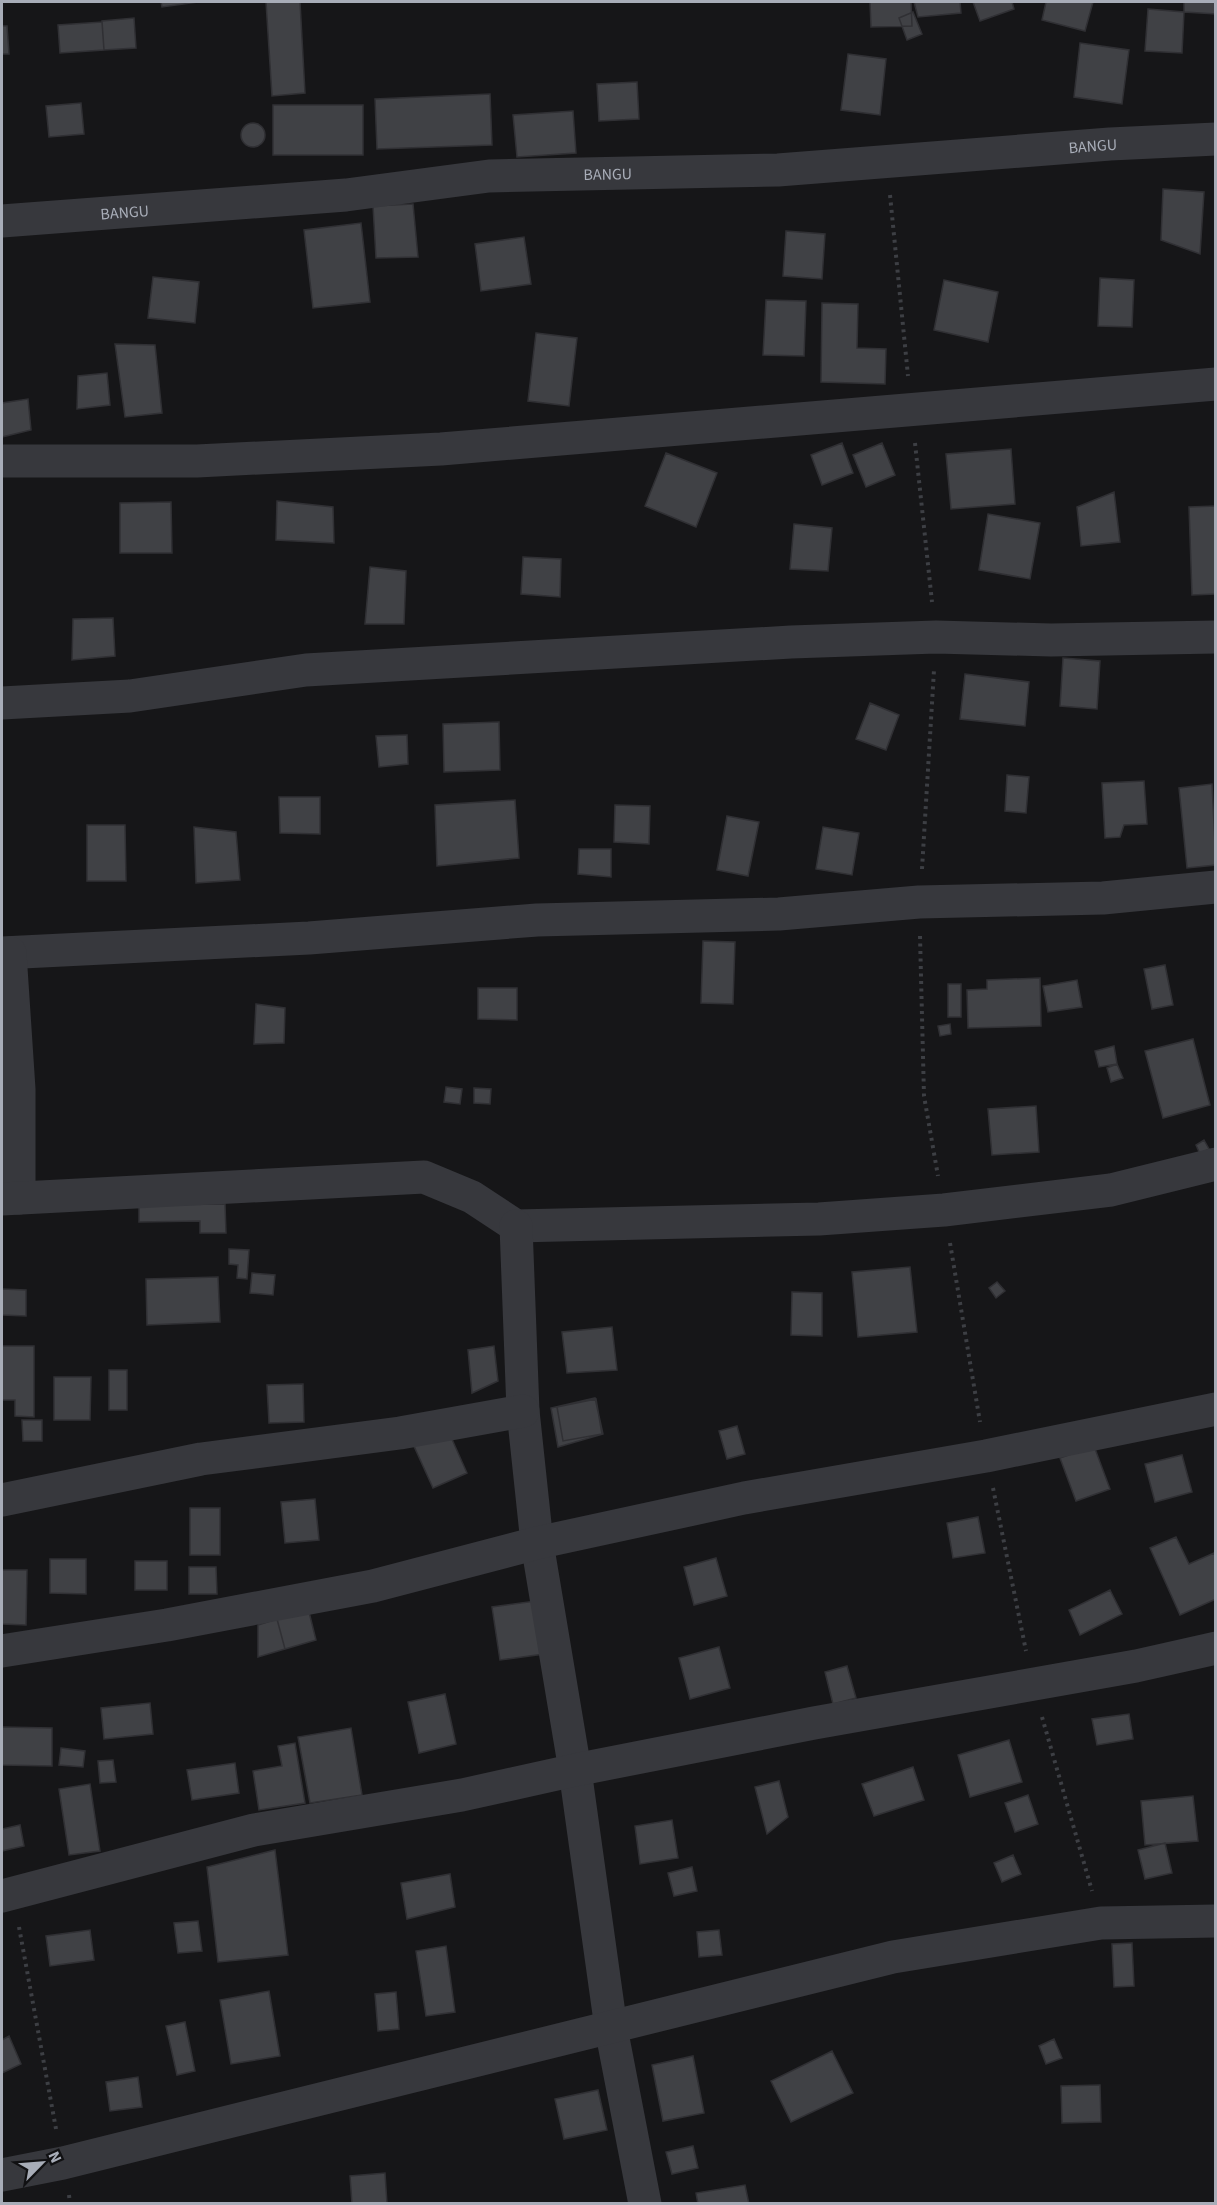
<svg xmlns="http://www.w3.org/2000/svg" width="1217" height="2205" font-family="'Source Sans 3',sans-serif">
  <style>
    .building { fill: #404145; stroke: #303034; stroke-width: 1.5 }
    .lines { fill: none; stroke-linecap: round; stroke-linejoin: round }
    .path { stroke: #3d3f44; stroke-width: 4; stroke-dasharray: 3 4.5; stroke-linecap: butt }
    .minor { stroke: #37383d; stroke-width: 33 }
    .labels { text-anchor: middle; stroke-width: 5; stroke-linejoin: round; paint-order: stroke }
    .street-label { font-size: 16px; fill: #a8adb8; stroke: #111113 }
  </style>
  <rect width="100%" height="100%" fill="#161618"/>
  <path class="building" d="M161,2H198L162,7Z
    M266,2H300L305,93L272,96Z
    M870,2H911L912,26L871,27Z
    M914,2H960L961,13L918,17Z
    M973,2H1012L1014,9L980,21Z
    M1046,2H1093L1085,31L1042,20Z
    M1184,2H1216V14L1184,12Z
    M1148,9L1184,12L1182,53L1145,51Z
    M913,12L922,34L907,40L899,18Z
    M134,18L136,48L104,50L102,21Z
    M102,22L104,50L60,53L58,25Z
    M2,26H7L9,54H2Z
    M1080,43L1129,50L1122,104L1074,97Z
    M848,54L886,59L880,115L841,110Z
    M637,82L639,119L599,121L597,84Z
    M490,94L492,145L377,149L375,99Z
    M81,103L84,134L49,137L46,106Z
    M273,105H363V155H273Z
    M573,111L576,153L517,157L513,115Z
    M241 135a12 12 0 1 1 24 0a12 12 0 1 1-24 0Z
    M1163,189L1204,192L1200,254L1161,240Z
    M413,204L418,257L376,258L373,206Z
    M361,223L370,302L313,308L304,230Z
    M786,231L825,234L822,279L783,276Z
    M524,237L531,284L481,291L475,244Z
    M153,277L199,282L195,323L148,318Z
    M1100,278L1134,280L1132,327L1098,326Z
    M944,280L998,292L988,342L934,330Z
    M766,300L806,301L804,356L763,355Z
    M822,303L858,304L857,348L886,349L885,384L821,382Z
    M536,333L577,338L569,406L528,401Z
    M115,344L155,345L162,413L125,417Z
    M107,373L110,405L77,409L78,376Z
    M28,399L31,430L2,437V403Z
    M842,443L853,473L822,485L811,455Z
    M882,443L895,475L866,487L853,455Z
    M1011,449L1015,504L951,509L946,454Z
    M666,453L717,473L696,527L645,506Z
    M1114,492L1120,542L1081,546L1077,507Z
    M277,501L333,507L334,543L276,540Z
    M171,502L172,553H120V503Z
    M1216,506V594L1192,595L1189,507Z
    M988,514L1040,523L1030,579L979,570Z
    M794,524L832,528L828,571L790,569Z
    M523,557L561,559L560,597L521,594Z
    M370,567L406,571L404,624H365Z
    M113,618L115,656L72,660L73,619Z
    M1063,658L1100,661L1097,709L1060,706Z
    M965,674L1029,682L1025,726L960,719Z
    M870,703L899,715L886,750L856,739Z
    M499,722L500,770L444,772L443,724Z
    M407,735L408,764L379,767L376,736Z
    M1007,775L1029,777L1026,813L1005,811Z
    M1144,781L1147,824L1124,825L1120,837L1105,838L1102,783Z
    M1212,784L1216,865L1187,868L1179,788Z
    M279,797H320V834L280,833Z
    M515,800L519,858L437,866L435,805Z
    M615,805L650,806L649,844L614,842Z
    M727,816L759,822L748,876L717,870Z
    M87,825H125L126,881H87Z
    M194,827L236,832L240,880L196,883Z
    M823,827L859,833L852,875L816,869Z
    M579,849H611V877L578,874Z
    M703,941L735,942L733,1004L701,1003Z
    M1165,965L1173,1005L1152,1009L1144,969Z
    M1040,978L1041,1026L968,1028L967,990L987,989V980Z
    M1077,980L1082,1007L1048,1012L1043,986Z
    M948,984H961V1017H948Z
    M478,988H517V1020L478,1019Z
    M256,1004L285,1008L284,1043L254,1044Z
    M950,1024L951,1034L940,1036L938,1026Z
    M1193,1039L1210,1105L1163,1118L1145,1051Z
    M1114,1046L1117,1064L1099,1067L1095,1051Z
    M1117,1064L1123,1078L1111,1082L1107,1068Z
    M446,1087L462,1089L460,1104L444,1102Z
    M474,1088L491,1089L490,1104L474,1103Z
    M1036,1106L1039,1152L992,1155L988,1109Z
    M1204,1140L1209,1149L1200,1154L1196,1145Z
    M225,1204L226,1233H200V1221L139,1222V1205Z
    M229,1249L249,1250L247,1279L237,1278L238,1265L229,1264Z
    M910,1267L917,1332L858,1337L852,1272Z
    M252,1273L275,1275L273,1295L250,1293Z
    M218,1277L220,1322L147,1325L146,1279Z
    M997,1282L1005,1291L996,1298L989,1288Z
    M2,1289L26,1290V1316L2,1315Z
    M792,1292L822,1293V1336L791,1335Z
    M612,1327L617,1370L567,1373L562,1332Z
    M2,1346H34V1417L15,1416V1400H2Z
    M494,1346L498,1381L472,1393L468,1350Z
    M109,1370H127V1410H109Z
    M54,1377H91L90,1420H54Z
    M303,1384L304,1422L269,1423L267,1385Z
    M595,1398L603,1434L558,1447L551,1408Z
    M596,1399L602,1434L563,1441L557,1407Z
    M22,1420H42V1441H23Z
    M737,1426L745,1454L727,1459L719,1431Z
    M447,1428L467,1473L433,1488L413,1444Z
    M1094,1446L1110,1489L1076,1501L1060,1458Z
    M1182,1455L1192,1492L1155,1502L1145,1464Z
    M315,1499L319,1540L285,1543L281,1502Z
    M190,1508H220V1555H190Z
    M978,1517L985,1553L953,1558L947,1523Z
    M1176,1537L1189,1564L1214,1553L1216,1557V1599L1180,1615L1150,1548Z
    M716,1558L727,1596L694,1605L684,1567Z
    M50,1559H86V1594L50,1593Z
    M135,1561H167V1590H135Z
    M189,1567H216L217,1594H189Z
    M2,1570H27L26,1625L2,1624Z
    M1110,1590L1122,1614L1080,1635L1069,1610Z
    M543,1600L551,1653L500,1660L492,1607Z
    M309,1612L316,1640L285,1649L277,1619Z
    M277,1619L285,1649L258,1657V1625Z
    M719,1647L730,1688L690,1699L679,1658Z
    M847,1666L856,1698L833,1704L825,1672Z
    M445,1694L456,1744L419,1753L408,1702Z
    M150,1703L153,1734L104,1739L101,1708Z
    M1129,1714L1133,1739L1097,1745L1092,1719Z
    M2,1727L52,1728V1766L2,1765Z
    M351,1728L362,1795L310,1803L298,1737Z
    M1009,1740L1022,1782L970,1797L958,1755Z
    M295,1743L305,1803L259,1810L253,1771L282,1766L278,1746Z
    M61,1748L85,1751L83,1767L59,1765Z
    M113,1760L116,1782L100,1783L98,1761Z
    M235,1763L239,1793L192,1800L187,1770Z
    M913,1767L924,1800L874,1816L862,1784Z
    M779,1781L788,1817L767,1834L755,1787Z
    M90,1784L100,1851L69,1855L59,1789Z
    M1028,1795L1038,1824L1015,1832L1005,1803Z
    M1193,1796L1198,1841L1145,1845L1141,1801Z
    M672,1820L678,1858L640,1864L635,1826Z
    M20,1825L24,1846L2,1851V1829Z
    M1165,1843L1172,1873L1145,1879L1138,1850Z
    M275,1850L288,1955L218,1962L207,1867Z
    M1013,1855L1021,1874L1002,1882L994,1863Z
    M692,1867L697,1891L674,1896L668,1873Z
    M450,1874L455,1907L407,1919L401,1883Z
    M198,1921L202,1951L178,1953L174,1923Z
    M90,1930L94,1960L50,1966L46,1936Z
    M719,1930L722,1955L699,1957L697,1932Z
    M1132,1943L1134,1986L1114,1987L1112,1944Z
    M446,1946L455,2012L426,2016L416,1951Z
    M269,1991L280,2056L231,2064L220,2000Z
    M396,1992L399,2029L378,2031L375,1994Z
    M185,2022L195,2071L177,2075L166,2026Z
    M9,2036L21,2064L2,2073V2040Z
    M1054,2039L1062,2058L1046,2064L1039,2046Z
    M832,2051L853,2093L791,2122L771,2081Z
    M693,2056L704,2113L663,2121L652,2065Z
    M138,2077L142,2107L110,2111L106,2082Z
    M1100,2085L1101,2122L1062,2123L1061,2086Z
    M598,2090L607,2130L564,2139L555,2099Z
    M693,2146L698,2168L672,2174L666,2152Z
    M385,2173L387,2204H352L350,2176Z
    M745,2185L749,2204H698L696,2193Z"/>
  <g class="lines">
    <path class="path" d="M890,195L908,376
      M915,443L932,602
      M922,869L934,670
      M920,936L924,1096L938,1176
      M950,1243L980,1422
      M993,1488L1026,1651
      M1042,1717L1092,1891
      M19,1927L56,2129
      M69,2195L70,2204"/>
    <g class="minor">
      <path id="s1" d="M2,221L346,195L489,176L778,170L1110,144L1216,139"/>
      <path d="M2,461H197L441,449L1216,384"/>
      <path d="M2,703L130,696L306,670L791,642L936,637L1051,640L1216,637"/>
      <path d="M2,953L309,938L537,920L779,914L919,902L1103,898L1216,887"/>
      <path d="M10,953L19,1089V1198"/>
      <path d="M2,1199L424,1177L472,1197L516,1226L819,1219L944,1210L1111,1190L1216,1164"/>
      <path d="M516,1226L523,1411L537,1543L575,1770L611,2028L645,2204"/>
      <path d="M2,1500L201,1459L400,1433L523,1411"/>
      <path d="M2,1651L167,1625L373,1586L537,1543L744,1498L986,1456L1216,1409"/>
      <path d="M2,1896L254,1830L462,1795L575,1770L814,1723L1136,1666L1216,1648"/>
      <path d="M2,2175L63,2163L893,1957L1101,1923L1216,1921"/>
    </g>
  </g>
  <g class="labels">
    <g class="street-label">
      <text dy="6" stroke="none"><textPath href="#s1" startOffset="1094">BANGU</textPath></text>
      <text dy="6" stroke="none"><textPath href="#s1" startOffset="608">BANGU</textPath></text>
      <text dy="6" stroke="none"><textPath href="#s1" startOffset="123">BANGU</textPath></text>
    </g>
  </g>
  <rect width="1217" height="2205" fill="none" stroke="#a8adb8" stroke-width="6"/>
  <g transform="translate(42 2163) rotate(65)" stroke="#111113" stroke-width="4.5" paint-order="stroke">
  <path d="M0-4.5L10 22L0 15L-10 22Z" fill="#a8adb8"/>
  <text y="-9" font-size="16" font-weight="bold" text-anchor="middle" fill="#a8adb8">N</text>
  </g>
</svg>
